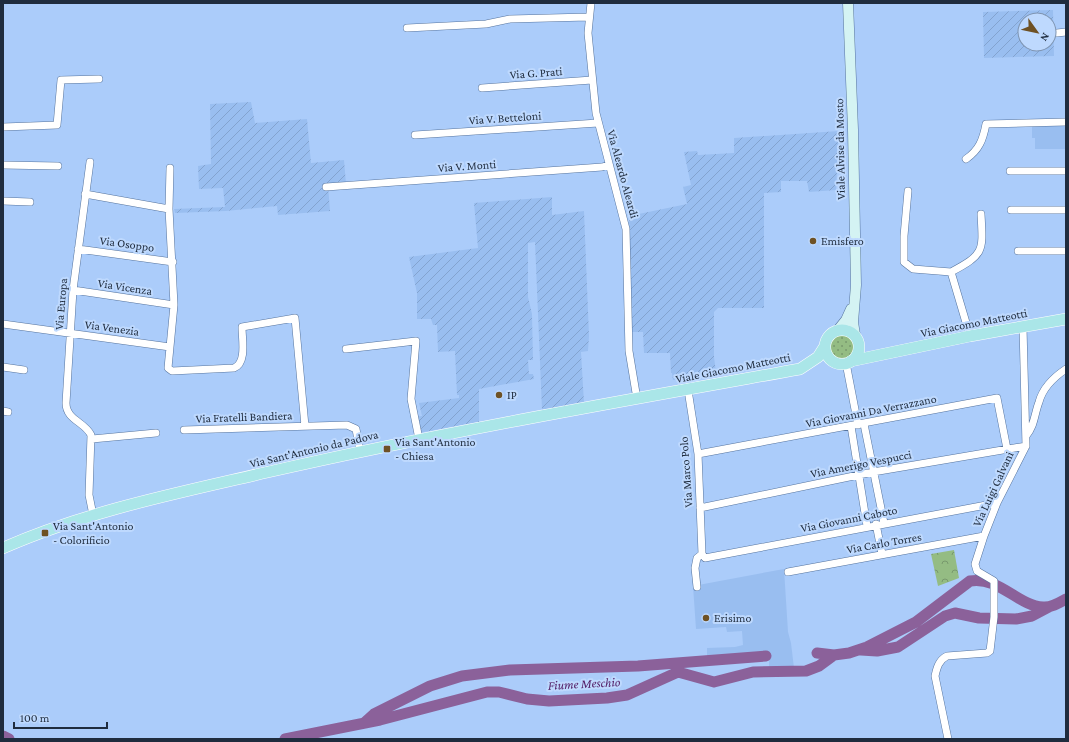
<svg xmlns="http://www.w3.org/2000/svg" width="1069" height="742" font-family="'Crimson Pro',serif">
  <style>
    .built { fill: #99bef0 }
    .industrial { fill: url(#industrial-furrows); fill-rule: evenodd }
    .grass { fill: url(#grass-dots) }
    .park { fill: url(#park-crowns) }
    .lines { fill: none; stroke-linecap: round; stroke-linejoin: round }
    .river { stroke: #8b619a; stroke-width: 11 }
    .street-casing { stroke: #56749e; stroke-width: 8 }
    .secondary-casing { stroke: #56749e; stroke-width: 11 }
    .primary-casing { stroke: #fff; stroke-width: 12 }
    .street { stroke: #fff; stroke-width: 7 }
    .secondary { stroke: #d4f3f3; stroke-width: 10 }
    .primary { stroke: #aae6e8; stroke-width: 11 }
    .poi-dot { fill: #6e5124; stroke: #bed9fe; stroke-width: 1.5 }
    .labels { text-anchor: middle; stroke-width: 4; stroke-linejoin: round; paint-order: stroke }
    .street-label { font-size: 12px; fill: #1f2c3e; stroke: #bed9fe }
    .poi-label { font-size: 12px; fill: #1f2c3e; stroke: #bed9fe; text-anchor: start }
    .water-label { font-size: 13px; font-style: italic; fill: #531d65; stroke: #bed9fe }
  </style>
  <defs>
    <pattern id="industrial-furrows" width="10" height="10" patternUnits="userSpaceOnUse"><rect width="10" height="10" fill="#99bef0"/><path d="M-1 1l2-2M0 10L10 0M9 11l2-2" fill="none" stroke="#83a3cf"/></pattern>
    <pattern id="grass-dots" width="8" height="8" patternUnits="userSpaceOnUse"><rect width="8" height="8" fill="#94bc83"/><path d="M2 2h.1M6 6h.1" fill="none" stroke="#78996d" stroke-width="1.8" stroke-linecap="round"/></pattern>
    <pattern id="park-crowns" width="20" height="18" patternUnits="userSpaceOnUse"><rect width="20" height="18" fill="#94bc83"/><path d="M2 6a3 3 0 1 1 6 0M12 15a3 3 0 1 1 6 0" fill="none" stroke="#78996d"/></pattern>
  </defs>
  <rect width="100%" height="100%" fill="#abccfa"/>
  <path class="built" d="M1066,124V149H1035V138H1032V125Z
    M784,569L788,632L791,643L794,668L769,667V652L707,657V648L735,647L743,645L742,631L727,632L726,627L696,629L693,586Z"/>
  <path class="industrial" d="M1053,10L1054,56L984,58L983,12ZM1025,20H1049V44H1025Z
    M251,102L255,123L307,119L311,163L344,160L346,184L328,185L330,211L278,215L277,206L226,211L175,213L174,209L225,207L223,188L199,189L198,166L211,164L210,104Z
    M839,131L836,190L809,192L807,181H781V192L764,193V308H718L714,312V357L716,372L673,380L672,373H671L670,353H644L643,332H631L629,216L687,204L683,187L691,185L684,152L697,151L698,155L734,153V138Z
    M552,197V215L584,211L589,336L588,351L581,352L584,403L542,410L535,242L528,243V297L532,314L533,360H528L529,374H533L534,379L479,389V422L418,433L415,417L422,416L419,403L459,398V395H457L455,351L438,352L437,325H433L431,319H417V293L409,257L478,248L474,203Z"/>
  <path class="grass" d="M828 347a14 14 0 1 1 28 0a14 14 0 1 1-28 0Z"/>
  <path class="park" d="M954,550L959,578L938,586L931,554Z"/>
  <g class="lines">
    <path class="river" d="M861,650L877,651L898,647L945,616L955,613L979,618L1016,619L1032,616L1049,607
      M817,653L834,655
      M364,723L374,714L430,686L462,676L510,670L638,666L766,656
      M3,736L9,739
      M285,739L380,720L487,692H499L527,699L549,701L607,698L627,695L678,672L714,682L753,672L806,671L819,666L834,655L849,653L867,647L916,622L970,581C999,576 1018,606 1043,607C1051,608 1059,603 1066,599"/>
    <defs>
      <path id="street" d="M591,3L588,33L596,113L626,229L629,351L637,399
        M407,28L486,24L510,19L588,17
        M1057,33L1066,32
        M482,88L592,80
        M3,127L57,125L61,80L99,79
        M415,135L598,123
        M966,159C979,150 983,140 986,124L1066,122
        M90,162L73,290L66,403C66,420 85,422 91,435L89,495L93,515
        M3,165L58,166
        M170,168L169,209L174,305L168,368L172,371L234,368C247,363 242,339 242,327L295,318L305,426
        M1010,171H1066
        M326,187L602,167L609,165
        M908,191L904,236V262L913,269L951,272
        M85,194L169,209
        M3,201L30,202
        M1011,210H1066
        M78,249L173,262
        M1018,251H1066
        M73,290L174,305
        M3,324L170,347
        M970,336L951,272C985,254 983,251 981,214
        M346,349L416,341L411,399L419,439
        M846,363L858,425
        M3,367L24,370
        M688,390L698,454L702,554L705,558L997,503
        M3,411L8,412
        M864,424L884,523
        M851,426L867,526
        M184,430L347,425L356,429L360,451
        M1026,436C1035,425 1034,415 1039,402C1043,387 1054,377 1066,369
        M92,439L156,433
        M698,454L997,398L1007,449
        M700,508L873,472L1026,446
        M876,524L882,554
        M788,572L984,536
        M697,587L695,568L697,558L702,554
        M948,739L935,676C937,667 939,660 947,656L987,653L990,651L994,617V581L977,571L975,564L984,536L997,503L1026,446L1023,327"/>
      <path id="secondary" d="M848,3L853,130L856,285L853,322L855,335
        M838,330L846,320L851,309"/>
      <path id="primary" d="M825 347a17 17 0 1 1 34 0a17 17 0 1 1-34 0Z
        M851,361L970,336L1066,319
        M3,548C87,511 178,493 268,472C444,432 622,401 800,369L818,357L825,346"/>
    </defs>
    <use href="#street" class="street-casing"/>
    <use href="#secondary" class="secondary-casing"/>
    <use href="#primary" class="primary-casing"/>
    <use href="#street" class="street"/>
    <use href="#secondary" class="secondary"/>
    <use href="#primary" class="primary"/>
  </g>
  <g class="poi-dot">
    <circle cx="813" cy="241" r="4"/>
    <circle cx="499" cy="395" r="4"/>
    <rect x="383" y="445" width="8" height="8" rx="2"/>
    <rect x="41" y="529" width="8" height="8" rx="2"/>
    <circle cx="706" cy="618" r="4"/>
  </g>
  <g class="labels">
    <g class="street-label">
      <text transform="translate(536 73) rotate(-4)" y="4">Via G. Prati</text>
      <text transform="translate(505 118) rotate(-4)" y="4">Via V. Betteloni</text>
      <text transform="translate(840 149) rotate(-91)" y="4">Viale Alvise da Mosto</text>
      <text transform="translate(467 166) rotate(-4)" y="4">Via V. Monti</text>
      <text transform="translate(623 174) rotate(75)" y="4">Via Aleardo Aleardi</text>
      <text transform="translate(127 244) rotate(8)" y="4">Via Osoppo</text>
      <text transform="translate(125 287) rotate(9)" y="4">Via Vicenza</text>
      <text transform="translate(61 304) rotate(-85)" y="4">Via Europa</text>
      <text transform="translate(974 323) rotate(-11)" y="4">Via Giacomo Matteotti</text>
      <text transform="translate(112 328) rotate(8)" y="4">Via Venezia</text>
      <text transform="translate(733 368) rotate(-11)" y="4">Viale Giacomo Matteotti</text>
      <text transform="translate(871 411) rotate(-11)" y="4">Via Giovanni Da Verrazzano</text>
      <text transform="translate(244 417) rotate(-2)" y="4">Via Fratelli Bandiera</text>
      <text transform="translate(314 449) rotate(-13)" y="4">Via Sant'Antonio da Padova</text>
      <text transform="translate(861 464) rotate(-11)" y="4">Via Amerigo Vespucci</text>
      <text transform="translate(686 472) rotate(-94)" y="4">Via Marco Polo</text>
      <text transform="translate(993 489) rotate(-65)" y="4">Via Luigi Galvani</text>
      <text transform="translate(849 519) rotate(-11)" y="4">Via Giovanni Caboto</text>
      <text transform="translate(884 543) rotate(-10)" y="4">Via Carlo Torres</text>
    </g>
    <g class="poi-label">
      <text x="821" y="245">Emisfero</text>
      <text x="507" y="399">IP</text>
      <text x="395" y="446">Via Sant'Antonio<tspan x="395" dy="14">- Chiesa</tspan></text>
      <text x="53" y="530">Via Sant'Antonio<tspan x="53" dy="14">- Colorificio</tspan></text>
      <text x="714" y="622">Erisimo</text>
    </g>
    <g class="water-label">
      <text transform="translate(584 683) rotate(-3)" y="5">Fiume Meschio</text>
    </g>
  </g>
  <rect width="1069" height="742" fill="none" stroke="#1f2c3e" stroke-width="8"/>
  <g transform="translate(1037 32) rotate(123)"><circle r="19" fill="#bed9fe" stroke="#7e94b1"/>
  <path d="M0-3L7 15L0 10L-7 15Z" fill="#6e5124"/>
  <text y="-6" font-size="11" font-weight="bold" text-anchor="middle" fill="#1f2c3e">N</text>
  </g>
  <path d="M14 722v6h93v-6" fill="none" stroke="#1f2c3e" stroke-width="2"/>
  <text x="20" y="722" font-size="12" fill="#1f2c3e" stroke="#bed9fe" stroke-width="3" paint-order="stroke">100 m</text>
</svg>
